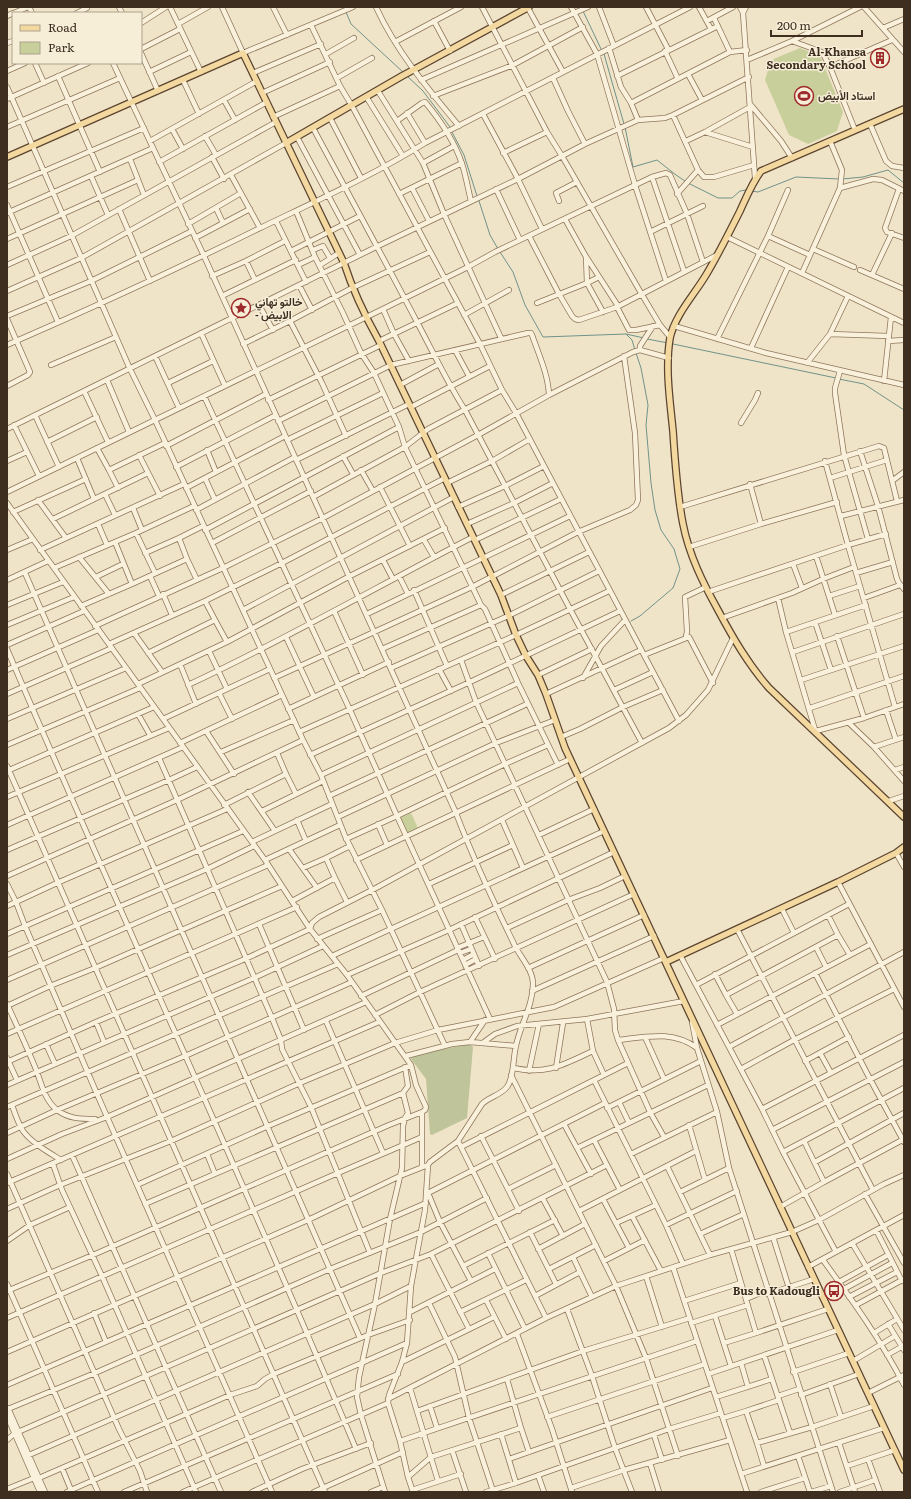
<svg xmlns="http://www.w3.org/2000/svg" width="911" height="1499" font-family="Literata,Vazirmatn,serif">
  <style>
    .green { fill: #c9cf9b }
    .cemetery { fill: #bfc49a }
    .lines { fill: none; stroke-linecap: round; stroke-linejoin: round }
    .stream { stroke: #6f938a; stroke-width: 1 }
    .minor-casing { stroke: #8d765c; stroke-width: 6 }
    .major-casing { stroke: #5b4430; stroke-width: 8 }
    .minor { stroke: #faf1dc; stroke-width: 4.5 }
    .major { stroke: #f3d9a0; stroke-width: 5.5 }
    .labels { text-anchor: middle; stroke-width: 3; stroke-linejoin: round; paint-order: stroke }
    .poi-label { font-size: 11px; font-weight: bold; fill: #3d2e20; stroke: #f7eed8; text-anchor: end }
  </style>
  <rect width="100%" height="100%" fill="#f0e4c8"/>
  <path class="green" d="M800,48L820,56L843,112L837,131L808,144L789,135L765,80L771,60Z
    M411,813L418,828L407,833L400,818Z"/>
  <path class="cemetery" d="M470,1044L473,1047L467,1118L432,1135L430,1134L426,1079L411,1059L413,1055Z"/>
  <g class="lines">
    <path class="stream" d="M583,11L602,51
      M346,12L351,24L404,73
      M604,54L624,124
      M407,76L423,91L450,127
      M625,127L633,167L657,160L676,175L685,181
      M452,132L464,155L477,196
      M842,179L863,177L888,170L904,183
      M688,183L718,198H732L740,191L746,190
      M751,191L758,192L796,177L839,179
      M479,201L490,235L498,249
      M500,252L513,272L525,305L543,337L626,334L644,338
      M626,334L632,340L635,350
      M647,339L668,343
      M673,344L836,378
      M839,379L864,384L904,410
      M631,621L640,616L673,588L680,569L674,549L661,530L655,510L651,483L646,425L648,405L641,368L636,353"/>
    <defs>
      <path id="minor" d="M29,7L32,13
        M119,7L122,13
        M170,7L201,72
        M222,7L243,53L353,7
        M273,7L287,35
        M376,7C396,51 428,89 459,126
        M482,7L547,132L562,156L641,293L660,325L670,337
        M571,7L597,54L635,185L666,281
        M599,7L614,46
        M646,7L668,49
        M699,7L711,29
        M740,7L743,13
        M746,7L743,13L755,178
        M864,7L904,52
        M528,8L563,72
        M14,13L28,7
        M77,13L87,8
        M7,16L13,13
        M714,18L730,52
        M434,21L450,51
        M707,21L733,7
        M141,23L166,7
        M178,24L208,7
        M311,25L340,86L352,106L480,344L502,390L516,413L679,721
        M883,28L904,19
        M792,41L822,52L830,67
        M395,42L461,7
        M7,43L13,41
        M609,48L621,87L631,103L638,120
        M141,49L180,29
        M665,51L678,79
        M141,53L158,91
        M326,54L354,38
        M747,60L792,41L860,7
        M35,63L44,83
        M113,63L204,256L456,813C473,858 494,903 515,946C521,958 533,970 533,984C533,1006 520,1025 516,1046C513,1057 514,1078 507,1087C501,1095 489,1097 482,1104L458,1141L430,1162L428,1165L425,1210L411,1286L407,1343L402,1362L389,1395L388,1403L400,1441L408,1477L413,1492
        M7,71L25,63
        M149,72L191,52
        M253,73L321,44
        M688,74L702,100
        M58,76L100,172
        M617,76L718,26
        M337,78L372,58
        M553,78L568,111L585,144
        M183,80L199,114
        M421,80L588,7
        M7,87L130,369L155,420L303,740L321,775L345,836L382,910L445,1046
        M378,91L423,163L444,214L501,338
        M262,93L330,62
        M433,96L513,65L583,27
        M367,98L403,156
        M7,99L88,63
        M224,100L235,120
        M631,103L730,52L747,50
        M750,104L781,141L792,158
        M750,107L705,132L753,147
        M407,113L425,143
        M483,114L518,179L542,229
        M673,115L698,170L704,177H714L754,165
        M273,117L340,86
        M330,118L361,178
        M397,121L422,103L425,102C440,120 455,142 462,164C466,176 468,189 471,201
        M870,124L886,161L892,166L904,168
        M7,127L120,78
        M313,128C348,193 383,257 417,322C433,352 447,382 465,410L570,609L642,743
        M172,129L183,149
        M855,130L830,67L892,40
        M205,136L216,155
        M297,137L360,255
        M150,141L257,81
        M686,141L705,132
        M503,153L547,132
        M212,157L224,179
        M130,159L144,195
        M159,162L267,102
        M423,163L454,146
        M231,175L260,228
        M91,176L108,215
        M652,177L684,271
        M7,187L144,128
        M412,188L429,221
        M840,188L873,179L882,180L904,191
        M496,189L520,240
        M899,189L885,228L887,232L904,238
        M399,194L462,163
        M677,194L698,170
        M559,201L556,193L577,182
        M7,205L58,322
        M216,208L223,223
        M119,209L150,281
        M296,211L315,257L343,313L361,353L374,373L399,427L405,447L415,468L481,605L485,609L518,683L558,765
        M7,213L153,148
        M565,219L585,255L618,306
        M276,221L306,282
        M188,224L241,193
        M650,232L703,206
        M529,236L559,294L572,316L575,319L579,320L617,307L717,255
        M768,236L810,255
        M727,237L904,323
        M195,238L250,209
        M7,239L138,180
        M813,249L854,267
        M313,250L323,246L330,258
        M291,251L360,216
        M586,257L587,283L603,312
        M246,261L255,280
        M7,265L71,236L276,122
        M298,265L315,257
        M320,265L339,253
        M860,270L904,289
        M802,273L840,188L842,170L830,141
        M872,275L892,233
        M212,276L246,261L285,241
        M299,285L312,310
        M7,291L81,258L286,143
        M222,296L296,260
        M537,303L587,283L599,277
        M259,305L273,330
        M617,307L629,330H636L660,325
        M383,309L394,334L409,361
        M464,315L509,290
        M7,316L91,281L192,231
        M7,319L30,372L28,375L7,386
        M290,321L322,383L346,436
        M674,326L766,353L904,385
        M201,333L225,386
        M830,334L888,336
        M717,339L768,236L788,190
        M379,341L458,303
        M888,341L904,340
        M243,344L290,321L352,288L430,252
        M7,345C92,308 175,270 258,229C314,202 372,176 425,143L690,7
        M751,348L788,267
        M455,350L469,376
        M640,350V346L653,326
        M155,356L179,408
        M807,363L830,334L848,296
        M51,365L116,337
        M840,371L835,388V393L844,455L868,539
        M107,380L129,432
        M884,381L891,317
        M168,383L213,361
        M400,385L439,364
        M84,391L108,442
        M204,396L350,710L397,816L505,764L548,745
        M268,400L381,345
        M411,407L490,366
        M35,415L59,467
        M278,421L391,365L528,333H531L532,335C539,355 548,374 549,395
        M741,423L755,400L758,393
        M14,425L39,476
        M7,429L376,247L518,179L585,144L638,120L665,118L673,115L749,77
        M287,440L383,393
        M47,442L97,417
        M166,446L266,394
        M97,448L109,470L165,443
        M207,450L216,472
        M860,451L878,506L897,579L899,583L904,589
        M139,455L160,496
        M343,456L353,474
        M77,458L94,499
        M296,460L409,404
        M7,461L27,452
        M176,467L276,415
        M109,470L118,488
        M361,470L373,491
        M205,478L215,500
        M830,478L887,460
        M892,481L904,472
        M447,483L492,461L530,439
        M380,487L410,546
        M186,488L285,436
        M7,492L383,309L468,267L495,252L652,177L666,173L670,175L687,214L703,262
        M105,494L115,515
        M313,497L405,447L428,429L502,390
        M38,500L66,538
        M7,503L265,860L310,929L347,975L411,1065L266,1127L137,1185
        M458,507L505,486L544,466
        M680,507L879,446L884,448L897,501
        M133,508L142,530
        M196,510L295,457
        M13,512L86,479
        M841,516L904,500
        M53,519L148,473
        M98,524L107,545
        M467,524L514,503L553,483
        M761,524L837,502
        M205,530L399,427
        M136,533L155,573
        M886,534L848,545L895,707
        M424,540L434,557
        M475,540L561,499
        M212,543L311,491
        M689,547L761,524L750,484
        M7,550L33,539
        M40,550L184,484
        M145,553L179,538
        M816,556L835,615
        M79,557L109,594
        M187,559L197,580
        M383,560L393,579
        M793,564L802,588
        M54,568L136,533L194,506
        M25,573L360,1338
        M856,573L893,562
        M150,576L159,596
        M399,576L408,594
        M96,577L123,564
        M7,580L48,561
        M132,584L187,559L179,538L203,526
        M414,590L447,666
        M708,592L848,545L825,461
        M163,594L172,615
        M501,595L589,552
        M829,596L860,586
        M778,598L786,632
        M864,598L900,585
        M205,601L215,620
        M7,605L63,582
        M81,606L132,584L115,542
        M243,610L454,497
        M334,611L363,675
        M367,614L570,516
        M722,618L792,593L823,579L854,567
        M815,622L831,670
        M7,625L74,597
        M95,626L223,568L323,518L478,435L549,395L633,352L640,350L669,358
        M134,633L162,672
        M837,636L864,718
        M286,637L314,697
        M686,637L687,631L685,597L706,587
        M109,644L205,601L282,563L445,478
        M7,645L84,611
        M7,649C121,917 244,1180 356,1449
        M382,649L481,605
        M209,651L227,689
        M793,652L904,614
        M148,653L215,620L227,642
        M644,655L689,637L713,683
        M461,660L476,702L607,982L614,1009L615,1030L618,1040L650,1112L664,1137
        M180,664L196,704
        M391,668L508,616L599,571
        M439,669L451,691
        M7,670L98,630
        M538,675L592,649
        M274,678L472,587L578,532L630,510L636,505L638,500L635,433L624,356
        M583,678L601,646L625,620
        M801,680L904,646
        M138,684L227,642L350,576L445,528
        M188,685C285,640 378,586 473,537
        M614,690L653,672
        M219,693L232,719
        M7,694L112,648
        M546,694L641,650
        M810,708L904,676
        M288,709L389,662
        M886,710L896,740
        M138,714L150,735
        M7,719L126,668
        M163,719L270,669
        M849,723L874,747L904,781
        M206,731L234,774
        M816,731L864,718L904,704
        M299,732L516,635L609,591
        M816,733L786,632L866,605
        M561,737L580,729L623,707L663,690
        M180,743L282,695
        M7,745L140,688
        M874,747L904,737
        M221,752L294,720
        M310,755L470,682L620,611
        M159,758L272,1018L281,1040L282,1049L311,1107L370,1253
        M7,766L325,1492
        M895,770L904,767
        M7,771L154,707
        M286,774L296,794
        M321,775L518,683
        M248,792L275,831
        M329,796L527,704
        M7,797L169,728
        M889,801L904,796
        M224,805L286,774L277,753
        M227,809L57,883L16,902L25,926L97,1094L272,1492
        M262,811L323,781
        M338,817L496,743L555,720
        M297,820L306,841
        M502,820L523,868
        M378,824L387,845
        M7,825L183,747
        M539,835L594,809
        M346,839L397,816L490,1019
        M252,842L332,804
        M289,849L317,888
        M7,850L169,780L197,767
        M896,853L904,867
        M265,860L340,825
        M356,860L570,759
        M303,868L326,858
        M7,876L177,800L303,740
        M335,878L326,858L350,846
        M838,882L904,1007
        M7,884L16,902L7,906
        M429,884L513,845
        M292,901L335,878L347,902
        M782,909L794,933
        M475,917L495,959
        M259,924L304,1030
        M461,924L479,966
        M507,928L568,900L600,888L625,876
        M737,929L873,1190
        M7,934L243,831
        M838,935L850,955
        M317,939L382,910
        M816,947L826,967
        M457,948L484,937
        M460,953L471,949
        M7,955L207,869L254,846
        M680,955L762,1109L783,1152L836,1252
        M332,956L604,831
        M463,960L474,954
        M465,965L476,959
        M528,968L644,915
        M815,973L870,1079L904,1142
        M715,974L726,995L838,935L828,915
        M347,975L449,930L614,852
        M7,980L268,865
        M696,985L849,904
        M532,991L654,936
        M726,995L737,1014
        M361,996L458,950
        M7,1004C17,1026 28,1049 37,1072C42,1086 45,1100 57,1110C69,1119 81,1119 95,1119
        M7,1006L50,986L95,968L282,886
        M375,1015L420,992L634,894
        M587,1019L593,1051L604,1075
        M326,1021L383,1153
        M96,1022L104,1042
        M692,1022L697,1048L717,1112L729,1168L833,1492
        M717,1025L871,944
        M7,1034L297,907
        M645,1037L664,1079
        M618,1040C646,1037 672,1030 697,1048
        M470,1042L485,1020
        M484,1042L495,1034L517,1026L587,1019L684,1001
        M46,1044L55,1064
        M729,1047L904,952
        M820,1053L831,1073
        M406,1056L452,1044L470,1042L516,1046
        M7,1058L17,1080
        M805,1061L849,1037
        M7,1062L96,1022L245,959L310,929L312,923L319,917L376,888L669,728L686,715L708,690L733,638
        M411,1065L416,1085L426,1107L425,1110L422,1112V1167
        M513,1068C547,1075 563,1065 593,1051
        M556,1068L563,1023
        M741,1069L794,1040L894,989
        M529,1071L539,1024
        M511,1075L616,1286L646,1358L678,1456
        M594,1080L666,1225L683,1264
        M7,1085L254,978L323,946
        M619,1102L629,1123
        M12,1105C15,1114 18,1123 23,1131C32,1143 48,1152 61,1160
        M7,1107L338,964
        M607,1108L701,1061
        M762,1109L904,1035
        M564,1124L591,1174
        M689,1125L705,1180
        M772,1130L904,1062
        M7,1133L57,1110L185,1056L352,982
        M481,1136L519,1211
        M594,1140L620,1190
        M458,1141L546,1318
        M804,1141L904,1088
        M461,1147L628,1063
        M577,1148L708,1085
        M207,1154L215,1174
        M631,1154L717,1112
        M72,1155L221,1492
        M7,1159L62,1134L107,1117L366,1002
        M815,1162L904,1113
        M53,1164L62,1190L102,1276L196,1492
        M667,1166L710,1255
        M7,1174L119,1429L140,1471L147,1492
        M824,1182L904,1139
        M7,1183L379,1022
        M508,1189L556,1165
        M680,1192L729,1168
        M428,1193L440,1222L471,1281
        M426,1194L605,1103
        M865,1194L904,1263
        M543,1199L563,1236
        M603,1199L629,1248
        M145,1204L403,1093L408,1086L405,1067
        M780,1207L824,1182L804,1141L783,1152
        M7,1209L60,1185L171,1141L300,1083L395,1043L438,1030L554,1007L664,958
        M579,1211L696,1151
        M632,1216L661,1271
        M616,1223L656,1205
        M666,1225L737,1191
        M876,1230L902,1281
        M530,1232L556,1284
        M700,1234L744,1214
        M773,1237L789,1288
        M7,1241L30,1225L70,1207
        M852,1243L904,1330
        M538,1249L585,1224
        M731,1249L756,1333L828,1309
        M488,1253L525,1329
        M431,1254L469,1329
        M823,1260C852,1300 881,1340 904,1385
        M604,1261L645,1240
        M463,1266L555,1220
        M673,1267L747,1492
        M808,1267L904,1215
        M549,1269L596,1245
        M580,1272L592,1297
        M646,1276L662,1327
        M839,1282L888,1255
        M7,1284L98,1492
        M844,1289L892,1263
        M7,1291L93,1255L389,1125L422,1112
        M768,1294L814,1279
        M535,1296L580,1272L573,1257
        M849,1297L897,1272
        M746,1299L767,1290
        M486,1300L506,1339
        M684,1301L741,1283
        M429,1303L455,1357L469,1418L493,1491
        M856,1305L904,1279
        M567,1309L592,1376L615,1448L632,1492
        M410,1312L495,1269
        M460,1312L526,1280
        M94,1313L106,1342
        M715,1316L731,1366
        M7,1318L338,1173L422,1137
        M691,1323L748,1305
        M888,1324L904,1350
        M874,1333L897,1319
        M517,1334L552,1429L572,1492
        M724,1343L756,1333
        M7,1352L308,1220L400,1176L428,1165
        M764,1355L779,1400
        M887,1355L903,1346
        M853,1361L895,1336
        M402,1362L494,1317
        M741,1363L748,1387
        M793,1372L849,1353
        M708,1374L838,1330
        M830,1384L841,1417
        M7,1385L426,1203
        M410,1388L438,1481
        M868,1393L904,1375
        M801,1395L859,1374
        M778,1396L799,1389
        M716,1397L772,1379
        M388,1399L546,1318L616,1286L710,1255L792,1232L819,1220L884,1184L904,1175
        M430,1406L437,1428
        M8,1408L45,1492
        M8,1409L95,1373L330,1269L421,1232L487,1198
        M417,1411L583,1351L690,1318
        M746,1411L779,1400L790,1433
        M7,1416L40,1492
        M547,1417L705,1364
        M723,1418L746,1411L757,1443
        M521,1428L529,1452
        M18,1432L381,1273L431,1254L607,1165
        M501,1434L516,1483
        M654,1435L662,1460
        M7,1440L15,1433
        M400,1441L697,1341
        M839,1443L855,1492
        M452,1450L466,1492
        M29,1455L375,1304L411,1286
        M798,1456L810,1492
        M509,1459L712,1388
        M868,1459L880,1492
        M650,1463L659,1492
        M764,1466L757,1443L812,1427L874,1406
        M847,1466L895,1450
        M62,1468L71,1490L67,1492
        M741,1474L884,1428
        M538,1475L544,1492
        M408,1477L431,1457L521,1428L507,1379
        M39,1478L230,1395L257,1386L265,1379L274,1374L368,1335L410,1320
        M571,1488L624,1470L730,1440
        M7,1489L34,1478
        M71,1490L407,1343
        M412,1490L461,1474
        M124,1492L398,1374
        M183,1492L388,1403
        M252,1492L302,1469L371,1443
        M314,1492L403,1452
        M371,1492L383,1487
        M385,1492L361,1415L357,1397L359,1377L375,1304L390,1219L402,1168L403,1126L405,1118L408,1113L403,1093
        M486,1492L516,1483L669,1429L721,1413
        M761,1492L805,1478
        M811,1492L831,1486
        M840,1492L875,1480"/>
      <path id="major" d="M904,109L761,171C752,183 746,198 740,211C729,233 718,255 706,275C694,295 675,315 670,338C665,368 670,401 673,431C675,462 677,494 683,524C689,555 703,583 718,610C733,638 748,664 769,688L904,817
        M286,143L402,76L529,7
        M7,157L243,53L344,263C353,291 365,316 379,341L501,595L516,635L526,656L538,675L546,694L565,748L904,1470
        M666,962L838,882L896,853L904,847"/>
    </defs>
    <use href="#minor" class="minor-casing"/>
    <use href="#major" class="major-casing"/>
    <use href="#minor" class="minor"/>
    <use href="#major" class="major"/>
  </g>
  <defs>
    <symbol id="building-ring" viewBox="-11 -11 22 22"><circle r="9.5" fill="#f7eed8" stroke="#9e2a2b" stroke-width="1.5"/><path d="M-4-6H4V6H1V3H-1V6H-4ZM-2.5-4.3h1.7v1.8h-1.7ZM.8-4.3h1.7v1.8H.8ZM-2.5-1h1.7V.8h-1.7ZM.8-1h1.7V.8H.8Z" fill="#9e2a2b"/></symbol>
    <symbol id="stadium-ring" viewBox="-11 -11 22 22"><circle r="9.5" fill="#f7eed8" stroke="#9e2a2b" stroke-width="1.5"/><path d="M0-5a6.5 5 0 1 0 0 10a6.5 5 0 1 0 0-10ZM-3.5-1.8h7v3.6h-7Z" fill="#9e2a2b"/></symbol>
    <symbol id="sight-ring" viewBox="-11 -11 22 22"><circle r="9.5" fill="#f7eed8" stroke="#9e2a2b" stroke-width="1.5"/><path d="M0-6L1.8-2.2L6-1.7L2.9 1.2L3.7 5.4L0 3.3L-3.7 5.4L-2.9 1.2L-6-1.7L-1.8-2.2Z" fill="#9e2a2b"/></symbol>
    <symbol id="bus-ring" viewBox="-11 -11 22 22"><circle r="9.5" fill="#f7eed8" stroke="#9e2a2b" stroke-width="1.5"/><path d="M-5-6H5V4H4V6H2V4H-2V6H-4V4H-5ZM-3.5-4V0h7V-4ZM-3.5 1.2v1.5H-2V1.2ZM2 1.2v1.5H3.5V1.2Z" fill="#9e2a2b"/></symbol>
  </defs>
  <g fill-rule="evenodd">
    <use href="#building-ring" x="869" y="47" width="22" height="22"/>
    <use href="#stadium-ring" x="793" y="85" width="22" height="22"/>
    <use href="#sight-ring" x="230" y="297" width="22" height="22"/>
    <use href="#bus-ring" x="823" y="1280" width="22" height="22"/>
  </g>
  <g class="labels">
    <g class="poi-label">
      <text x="866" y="56">Al-Khansa<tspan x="866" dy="13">Secondary School</tspan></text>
      <text x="818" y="100" text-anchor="start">استاد الأبيض</text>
      <text x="255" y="306" text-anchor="start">خالتو تهاني<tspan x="255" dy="13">- الابيض</tspan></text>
      <text x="820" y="1295">Bus to Kadougli</text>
    </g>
  </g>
  <rect width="911" height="1499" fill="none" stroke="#3d2e20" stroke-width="16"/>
  <rect x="12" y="12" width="130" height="52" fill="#f7eed8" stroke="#ada18e"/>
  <rect x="20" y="25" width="20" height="6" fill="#f3d9a0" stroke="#ada18e"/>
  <text x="48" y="32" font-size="12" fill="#3d2e20">Road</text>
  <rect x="20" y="42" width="20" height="12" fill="#c9cf9b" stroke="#ada18e"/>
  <text x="48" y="52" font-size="12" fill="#3d2e20">Park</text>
  <path d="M771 30v6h91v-6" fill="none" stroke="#3d2e20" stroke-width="2"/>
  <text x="777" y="30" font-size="12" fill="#3d2e20" stroke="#f7eed8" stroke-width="3" paint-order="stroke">200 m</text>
</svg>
